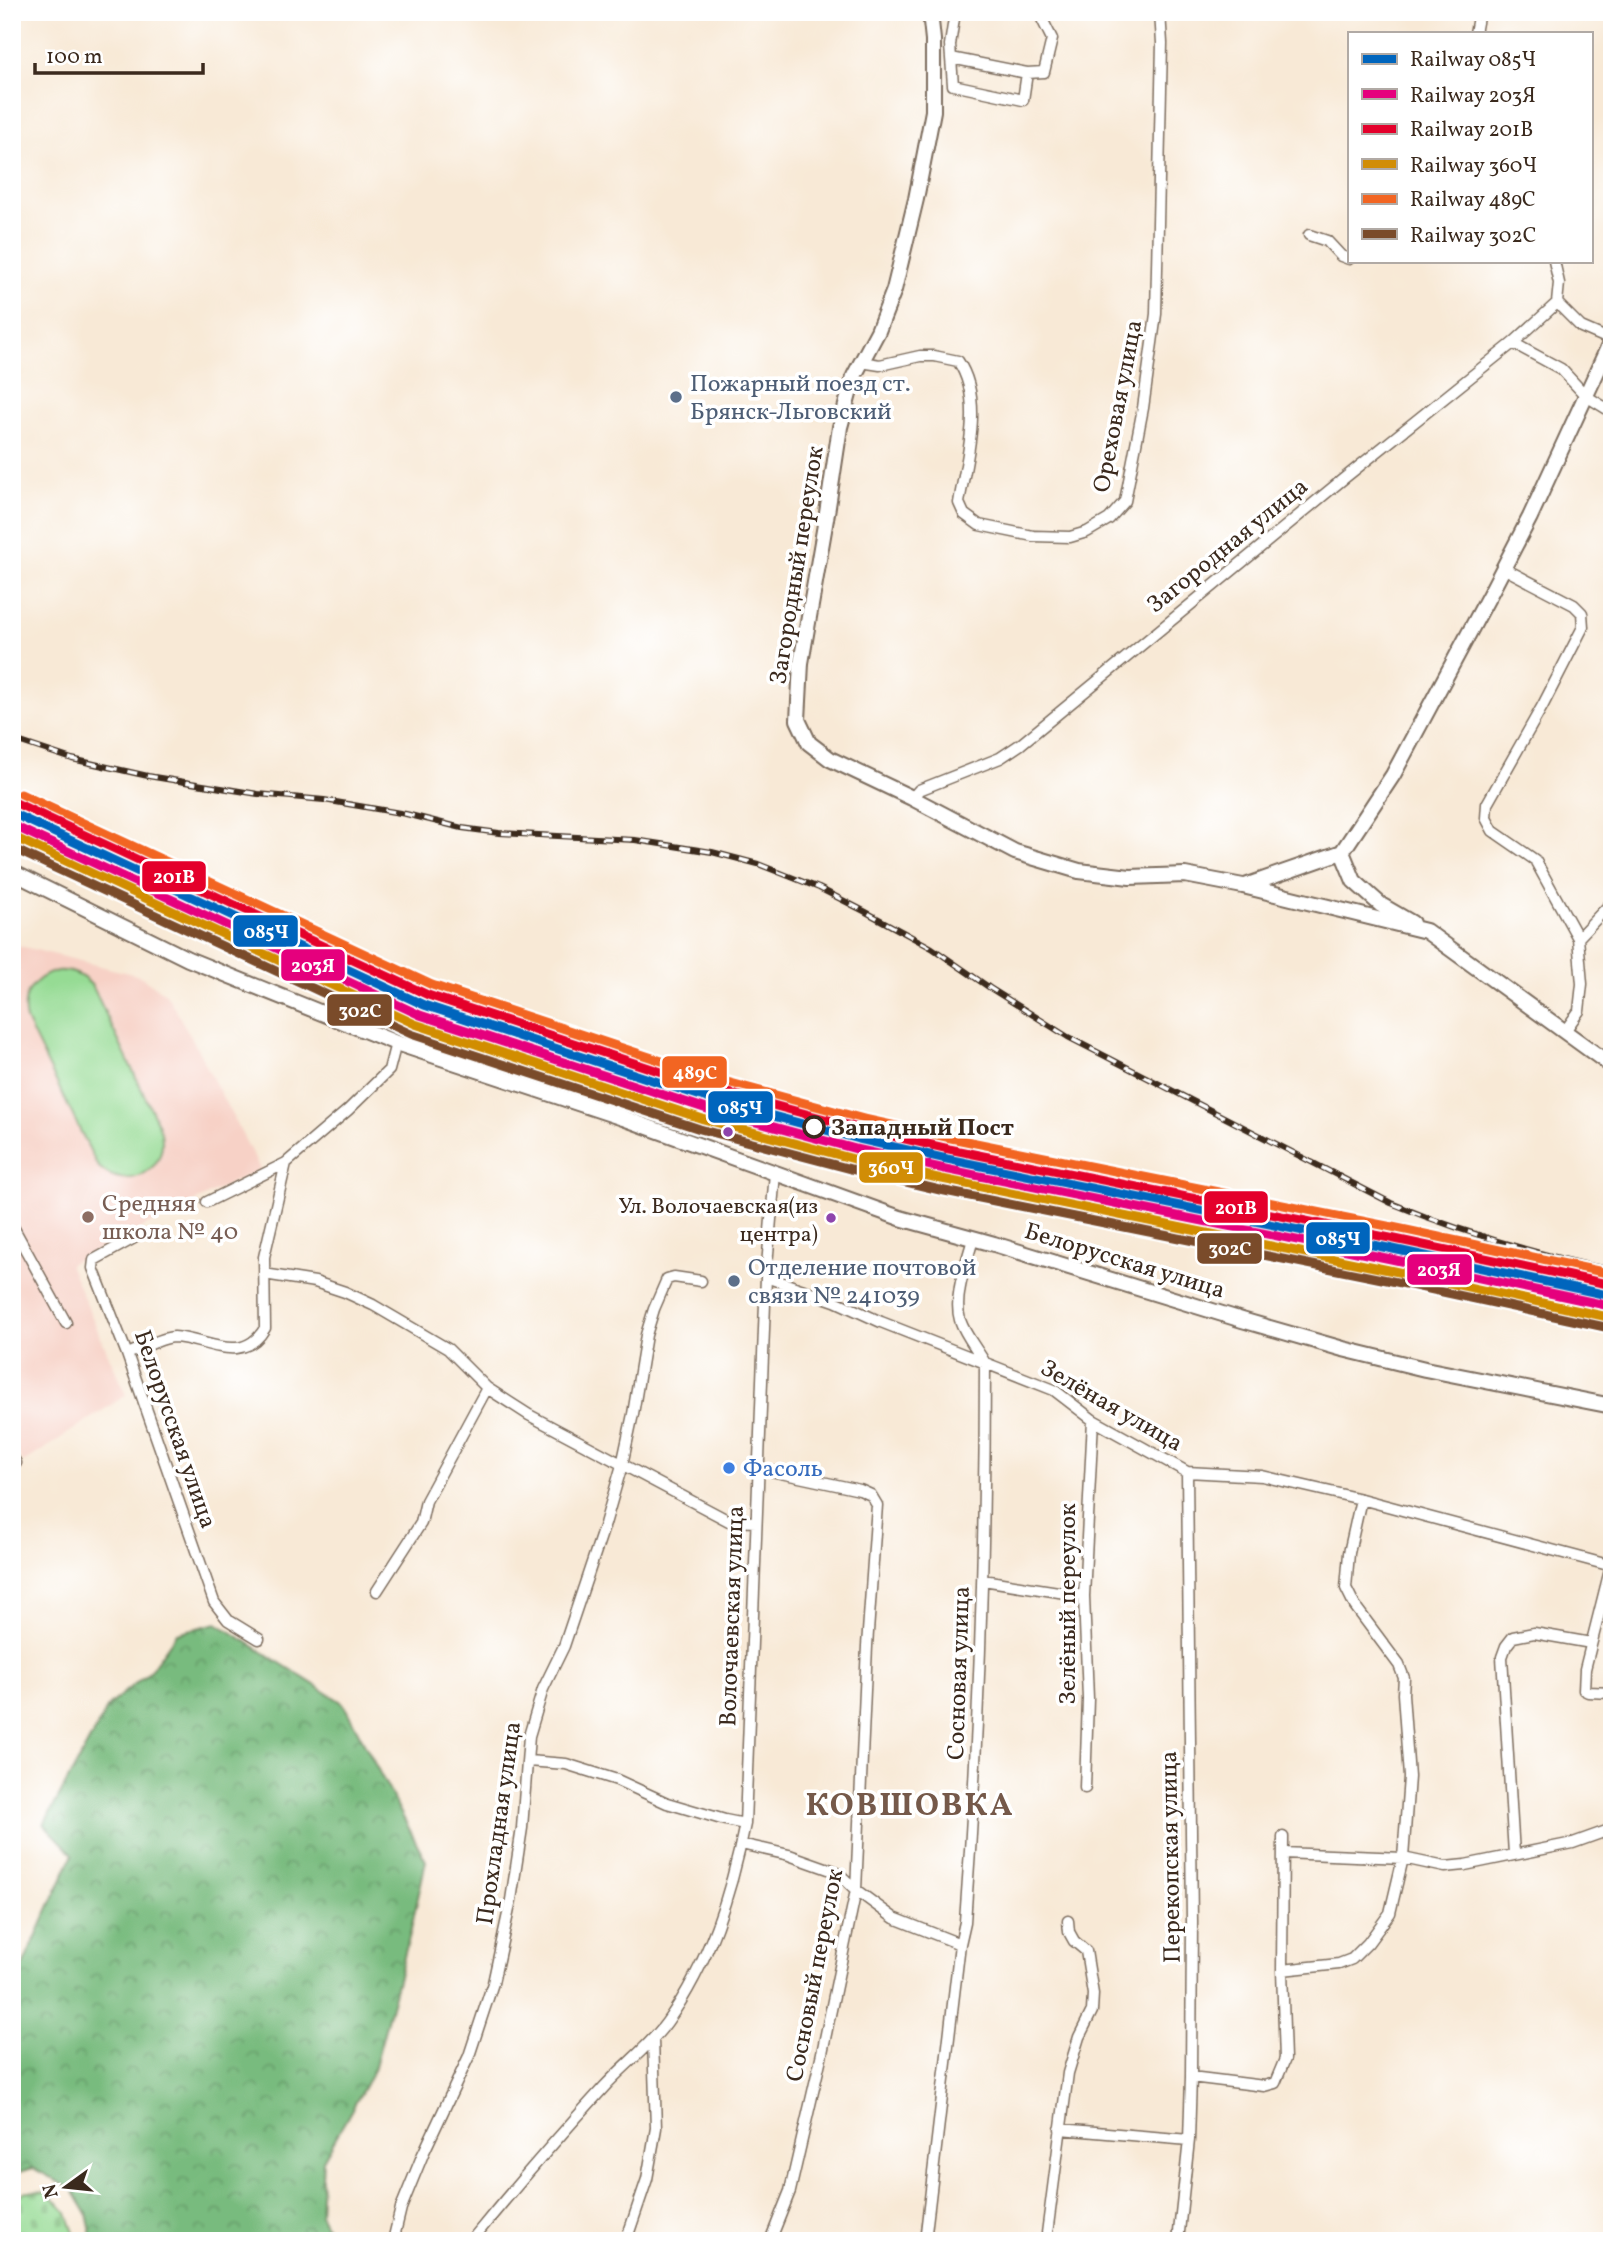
<svg xmlns="http://www.w3.org/2000/svg" width="1624" height="2253" font-family="Vollkorn,serif">
  <style>
    .built { fill: #f7d1c6 }
    .green { fill: #96db94; stroke: #688259; stroke-width: 2 }
    .forest { fill: url(#forest-crowns); stroke: #5a724e; stroke-width: 2 }
    .cemetery { fill: url(#cemetery-stones); stroke: #688259; stroke-width: 2 }
    .lines { fill: none; stroke-linecap: round; stroke-linejoin: round }
    .street-casing { stroke: #7d6d5e; stroke-width: 13 }
    .secondary-casing { stroke: #7d6d5e; stroke-width: 18 }
    .street { stroke: #fff; stroke-width: 10 }
    .secondary { stroke: #fff; stroke-width: 14 }
    .rail-casing { stroke: #3b2a1e; stroke-width: 6 }
    .rail { stroke: #fff; stroke-width: 3.5; stroke-dasharray: 10; stroke-linecap: butt }
    .rail-1-casing { stroke: #fff; stroke-width: 14 }
    .rail-2-casing { stroke: #fff; stroke-width: 14 }
    .rail-3-casing { stroke: #fff; stroke-width: 14 }
    .rail-4-casing { stroke: #fff; stroke-width: 14 }
    .rail-5-casing { stroke: #fff; stroke-width: 14 }
    .rail-6-casing { stroke: #fff; stroke-width: 14 }
    .rail-1 { stroke: #0065bd; stroke-width: 9 }
    .rail-2 { stroke: #e5007d; stroke-width: 9 }
    .rail-3 { stroke: #e4002b; stroke-width: 9 }
    .rail-4 { stroke: #d18d06; stroke-width: 9 }
    .rail-5 { stroke: #f26522; stroke-width: 9 }
    .rail-6 { stroke: #7a4b2a; stroke-width: 9 }
    .service-dot { fill: #5c6f8a; stroke: #fff; stroke-width: 2.5 }
    .stop-dot { fill: #fff; stroke: #3b2a1e; stroke-width: 3.5 }
    .bus-dot { fill: #8e44ad; stroke: #fff; stroke-width: 2.5 }
    .education-dot { fill: #8d6e63; stroke: #fff; stroke-width: 2.5 }
    .shop-dot { fill: #3f7fe0; stroke: #fff; stroke-width: 2.5 }
    .labels { text-anchor: middle; stroke-width: 7; stroke-linejoin: round; paint-order: stroke }
    .bus-label { font-size: 22px; fill: #3b2a1e; stroke: #fff; text-anchor: end }
    .service-label { font-size: 24px; fill: #4e5e75; stroke: #fff; text-anchor: start }
    .street-label { font-size: 24px; fill: #3b2a1e; stroke: #fff }
    .stop-label { font-size: 24px; font-weight: bold; fill: #3b2a1e; stroke: #fff; text-anchor: start }
    .education-label { font-size: 24px; fill: #785e54; stroke: #fff; text-anchor: start }
    .shop-label { font-size: 24px; fill: #366cbe; stroke: #fff; text-anchor: start }
    .district-label { font-size: 32px; font-weight: bold; letter-spacing: 2px; fill: #75594a; stroke: #fff }
    .line-badge { stroke: #fff; stroke-width: 2.5 }
    .badge-label { font-size: 19px; text-anchor: middle; font-weight: bold; fill: #fff }
  </style>
  <defs>
    <pattern id="forest-crowns" width="20" height="18" patternUnits="userSpaceOnUse" patternTransform="scale(1.75)"><rect width="20" height="18" fill="#78bb7e"/><path d="M2 6a3 3 0 1 1 6 0M12 15a3 3 0 1 1 6 0" fill="none" stroke="#649867"/></pattern>
    <pattern id="cemetery-stones" width="16" height="16" patternUnits="userSpaceOnUse" patternTransform="scale(1.75)"><rect width="16" height="16" fill="#96db94"/><path d="M2 7V4a2 2 0 0 1 4 0v3zM10 15v-3a2 2 0 0 1 4 0v3z" fill="#82bc7f"/></pattern>
  </defs>
  <rect width="100%" height="100%" fill="#fff"/>
  <filter id="ink" filterUnits="userSpaceOnUse"><feTurbulence type="fractalNoise" baseFrequency=".0143" numOctaves="2"/><feDisplacementMap in="SourceGraphic" scale="14" xChannelSelector="R" yChannelSelector="G"/><feConvolveMatrix kernelMatrix="1 2 1 2 8 2 1 2 1" color-interpolation-filters="sRGB"/></filter>
  <filter id="wash" filterUnits="userSpaceOnUse"><feTurbulence type="fractalNoise" baseFrequency=".00686" numOctaves="4" result="noise"/><feDisplacementMap in="SourceGraphic" scale="28" xChannelSelector="R" yChannelSelector="G"/><feGaussianBlur stdDeviation="1.57" result="paint"/><feColorMatrix in="noise" values="0 0 0 0 0 0 0 0 0 0 0 0 0 0 0 0 0 1.4 0 .05"/><feComposite in="paint" operator="in"/></filter>
  <g filter="url(#wash)">
    <rect width="100%" height="100%" fill="#f8e9d6"/>
    <path class="built" d="M12,944L140,976L166,994L190,1035L260,1169L69,1264L126,1395L23,1463L12,1444Z"/>
    <path class="green" d="M57,971C71,970 84,976 93,987L159,1126C175,1169 125,1196 97,1165L26,1020C20,995 34,977 57,971Z"/>
    <path class="forest" d="M217,1623L343,1703L426,1861L410,1934L374,2070L323,2160L320,2214L333,2241H93L87,2214L72,2189L33,2168L12,2174L13,1988L73,1854L44,1824L109,1705L149,1672L177,1633Z"/>
    <path class="cemetery" d="M26,2191L48,2192L67,2213L77,2241H12V2199Z"/>
  </g>
  <g filter="url(#ink)">
    <g class="lines">
      <defs>
        <path id="street" d="M955,12L950,45L953,85L1023,100L1027,73L1044,72L1052,39L1040,15L1027,12
          M1475,33L1479,12
          M951,58L1027,73
          M1309,235L1327,241L1341,256L1349,259
          M1554,261L1559,283L1557,303L1581,327L1611,340
          M1513,343L1561,369L1586,396L1612,412
          M861,362L880,365L920,356H934L958,361C985,401 966,459 959,503L964,514L979,525L1033,536L1070,537L1087,532L1109,519L1125,501L1143,408L1156,314L1162,43L1160,12
          M1503,568L1574,605L1582,613L1583,627L1543,705L1487,804L1486,818L1493,831L1535,860L1578,938
          M912,798L919,790L1000,758L1021,744L1342,480L1513,343L1557,303
          M1565,1031L1579,1011L1582,984L1578,938L1612,902
          M207,1202L286,1163L348,1110L389,1070L396,1043
          M12,1225L66,1323
          M134,1238L94,1260L93,1268L127,1354L214,1602L228,1620L259,1639
          M264,1274L315,1282L345,1292L373,1305L448,1349L487,1388L529,1415L729,1521L756,1522
          M766,1277L835,1301L881,1322L1054,1390L1093,1420L1187,1472L1262,1476L1361,1499L1612,1566
          M127,1354C139,1350 162,1337 174,1337C206,1339 243,1366 265,1328L264,1257L286,1163
          M12,1456L16,1463
          M757,1468L860,1490L871,1495L877,1505L867,1646L856,1890L822,2053L790,2191L770,2241
          M1611,1566L1585,1669L1584,1690L1588,1692L1612,1693
          M983,1580L1084,1596
          M377,1591L421,1523L426,1501L487,1388
          M528,1761L566,1764L617,1780L667,1803L725,1820L745,1824
          M1085,1788L1088,1699L1084,1596L1093,1420
          M741,1844L789,1855L837,1872L856,1890L894,1918L960,1944
          M1283,1853L1403,1858L1445,1867L1465,1865L1573,1843L1612,1829
          M1514,1854L1502,1657L1506,1646L1513,1637L1534,1633L1591,1643
          M1282,1970L1339,1964L1352,1959L1368,1943L1390,1913L1403,1858L1409,1777L1403,1694L1404,1678L1399,1665L1355,1606L1346,1588L1349,1553L1361,1499
          M1191,2077L1264,2086L1275,2083L1285,2059L1282,1970L1283,1837
          M1060,2129L1189,2140
          M393,2241L401,2208L423,2154L469,2056L493,1983L511,1900L522,1828L529,1736L543,1689L564,1646L605,1524L622,1465L633,1414L646,1335L654,1309L667,1279L674,1277L701,1281
          M471,2241C514,2188 558,2137 604,2087C625,2064 649,2047 667,2022C709,1963 731,1894 745,1824L766,1277L775,1173
          M626,2241L647,2179L656,2128L653,2040
          M925,2241L960,1944L965,1922C979,1736 985,1550 985,1363C977,1349 965,1335 960,1320C953,1296 967,1262 973,1239
          M1046,2241L1068,2073L1079,2037L1092,2011L1093,1994L1086,1951L1074,1941L1069,1932L1068,1921
          M1178,2241L1189,2140L1191,2077L1192,1922L1187,1472"/>
        <path id="secondary" d="M930,12L933,40V111L916,199L894,290L878,331L854,376L840,427L827,513L801,663L798,720L809,743L830,759L912,798L1015,852L1079,871L1130,877L1185,875L1243,886L1426,931L1612,1066
          M1342,852L1393,775L1491,592L1530,517L1612,339
          M1342,852L1354,881L1381,905L1412,923
          M12,872L188,959L396,1043L623,1118L900,1218L994,1244L1242,1320L1343,1349L1425,1369L1612,1406
          M1245,886L1342,852"/>
      </defs>
      <use href="#street" class="street-casing"/>
      <use href="#secondary" class="secondary-casing"/>
      <use href="#street" class="street"/>
      <use href="#secondary" class="secondary"/>
      <defs>
        <path id="rail" d="M12,739L72,759L148,776L258,794L324,800L406,814L462,828L499,833L635,840L712,852L758,864L819,888L864,911L932,948L990,988L1068,1037L1391,1203C1463,1233 1536,1254 1612,1270"/>
      </defs>
      <use href="#rail" class="rail-casing"/>
      <use href="#rail" class="rail"/>
      <defs>
        <path id="rail-1" d="M12,813L424,1005L710,1099L859,1139L947,1159L1393,1249L1612,1296"/>
        <path id="rail-2" d="M12,825L420,1015L707,1109L856,1149L945,1169L1391,1259L1610,1306"/>
        <path id="rail-3" d="M16,803L428,995L713,1089L862,1129L949,1149L1395,1239L1612,1285"/>
        <path id="rail-4" d="M12,836L415,1024L703,1119L854,1159L942,1179L1389,1270L1608,1317"/>
        <path id="rail-5" d="M21,794L432,985L716,1079L864,1119L951,1138L1397,1228L1612,1274"/>
        <path id="rail-6" d="M12,848L411,1034L700,1129L851,1169L940,1190L1387,1280L1605,1327"/>
      </defs>
      <use href="#rail-1" class="rail-1-casing"/>
      <use href="#rail-2" class="rail-2-casing"/>
      <use href="#rail-3" class="rail-3-casing"/>
      <use href="#rail-4" class="rail-4-casing"/>
      <use href="#rail-5" class="rail-5-casing"/>
      <use href="#rail-6" class="rail-6-casing"/>
      <use href="#rail-1" class="rail-1"/>
      <use href="#rail-2" class="rail-2"/>
      <use href="#rail-3" class="rail-3"/>
      <use href="#rail-4" class="rail-4"/>
      <use href="#rail-5" class="rail-5"/>
      <use href="#rail-6" class="rail-6"/>
    </g>
  </g>
  <g class="service-dot">
    <circle cx="676" cy="397" r="7"/>
    <circle cx="734" cy="1281" r="7"/>
  </g>
  <circle class="stop-dot" cx="814" cy="1127" r="10"/>
  <g class="bus-dot">
    <circle cx="728" cy="1132" r="6"/>
    <circle cx="831" cy="1218" r="6"/>
  </g>
  <circle class="education-dot" cx="88" cy="1217" r="7"/>
  <circle class="shop-dot" cx="729" cy="1468" r="7"/>
  <g class="labels">
    <g class="bus-label">
      <text x="818" y="1213">Ул. Волочаевская(из<tspan x="818" dy="28">центра)</tspan></text>
    </g>
    <g class="service-label">
      <text x="690" y="391">Пожарный поезд ст.<tspan x="690" dy="28">Брянск-Льговский</tspan></text>
      <text x="748" y="1275">Отделение почтовой<tspan x="748" dy="28">связи № 241039</tspan></text>
    </g>
    <g class="street-label">
      <text transform="translate(1117 406) rotate(-79)" y="8">Ореховая улица</text>
      <text transform="translate(1227 545) rotate(-39)" y="8">Загородная улица</text>
      <text transform="translate(796 565) rotate(-81)" y="8">Загородный переулок</text>
      <text transform="translate(1125 1260) rotate(17)" y="8">Белорусская улица</text>
      <text transform="translate(1112 1405) rotate(30)" y="8">Зелёная улица</text>
      <text transform="translate(176 1429) rotate(71)" y="8">Белорусская улица</text>
      <text transform="translate(1067 1604) rotate(-90)" y="8">Зелёный переулок</text>
      <text transform="translate(731 1616) rotate(-88)" y="8">Волочаевская улица</text>
      <text transform="translate(958 1673) rotate(-88)" y="8">Сосновая улица</text>
      <text transform="translate(498 1823) rotate(-82)" y="8">Прохладная улица</text>
      <text transform="translate(1170 1857) rotate(-91)" y="8">Перекопская улица</text>
      <text transform="translate(814 1975) rotate(-79)" y="8">Сосновый переулок</text>
    </g>
    <g class="stop-label">
      <text x="831" y="1135">Западный Пост</text>
    </g>
    <g class="education-label">
      <text x="102" y="1211">Средняя<tspan x="102" dy="28">школа № 40</tspan></text>
    </g>
    <g class="shop-label">
      <text x="743" y="1476">Фасоль</text>
    </g>
    <g class="district-label">
      <text x="910" y="1815">КОВШОВКА</text>
    </g>
  </g>
  <g class="line-badge">
    <rect x="141" y="860" width="66" height="33" rx="7" fill="#e4002b"/>
    <rect x="232" y="914" width="67" height="34" rx="7" fill="#0065bd"/>
    <rect x="280" y="948" width="66" height="34" rx="7" fill="#e5007d"/>
    <rect x="326" y="993" width="67" height="34" rx="7" fill="#7a4b2a"/>
    <rect x="661" y="1055" width="67" height="34" rx="7" fill="#f26522"/>
    <rect x="707" y="1090" width="67" height="34" rx="7" fill="#0065bd"/>
    <rect x="858" y="1151" width="66" height="33" rx="7" fill="#d18d06"/>
    <rect x="1203" y="1190" width="66" height="34" rx="7" fill="#e4002b"/>
    <rect x="1305" y="1221" width="66" height="34" rx="7" fill="#0065bd"/>
    <rect x="1196" y="1232" width="67" height="33" rx="7" fill="#7a4b2a"/>
    <rect x="1406" y="1253" width="67" height="33" rx="7" fill="#e5007d"/>
  </g>
  <g class="badge-label">
    <text x="174" y="883">201В</text>
    <text x="266" y="938">085Ч</text>
    <text x="313" y="972">203Я</text>
    <text x="360" y="1017">302С</text>
    <text x="695" y="1079">489С</text>
    <text x="740" y="1114">085Ч</text>
    <text x="891" y="1174">360Ч</text>
    <text x="1236" y="1214">201В</text>
    <text x="1338" y="1245">085Ч</text>
    <text x="1230" y="1255">302С</text>
    <text x="1439" y="1276">203Я</text>
  </g>
  <rect width="1624" height="2253" fill="none" stroke="#fff" stroke-width="42"/>
  <rect x="1348" y="32" width="245" height="231" fill="#ffffff" stroke="#b1aaa5" stroke-width="2"/>
  <rect x="1362" y="54" width="35" height="10" fill="#0065bd" stroke="#b1aaa5" stroke-width="2"/>
  <text x="1410" y="66" font-size="21" fill="#3b2a1e">Railway 085Ч</text>
  <rect x="1362" y="89" width="35" height="10" fill="#e5007d" stroke="#b1aaa5" stroke-width="2"/>
  <text x="1410" y="102" font-size="21" fill="#3b2a1e">Railway 203Я</text>
  <rect x="1362" y="124" width="35" height="10" fill="#e4002b" stroke="#b1aaa5" stroke-width="2"/>
  <text x="1410" y="136" font-size="21" fill="#3b2a1e">Railway 201В</text>
  <rect x="1362" y="159" width="35" height="10" fill="#d18d06" stroke="#b1aaa5" stroke-width="2"/>
  <text x="1410" y="172" font-size="21" fill="#3b2a1e">Railway 360Ч</text>
  <rect x="1362" y="194" width="35" height="10" fill="#f26522" stroke="#b1aaa5" stroke-width="2"/>
  <text x="1410" y="206" font-size="21" fill="#3b2a1e">Railway 489С</text>
  <rect x="1362" y="229" width="35" height="10" fill="#7a4b2a" stroke="#b1aaa5" stroke-width="2"/>
  <text x="1410" y="242" font-size="21" fill="#3b2a1e">Railway 302С</text>
  <g transform="translate(66 2187) rotate(255)" stroke="#ffffff" stroke-width="5" paint-order="stroke">
  <path d="M0-5L12 26L0 18L-12 26Z" fill="#3b2a1e"/>
  <text y="-10" font-size="19" font-weight="bold" text-anchor="middle" fill="#3b2a1e">N</text>
  </g>
  <path d="M35 63v10h168v-10" fill="none" stroke="#3b2a1e" stroke-width="3.5"/>
  <text x="46" y="63" font-size="21" fill="#3b2a1e" stroke="#ffffff" stroke-width="5" paint-order="stroke">100 m</text>
</svg>
